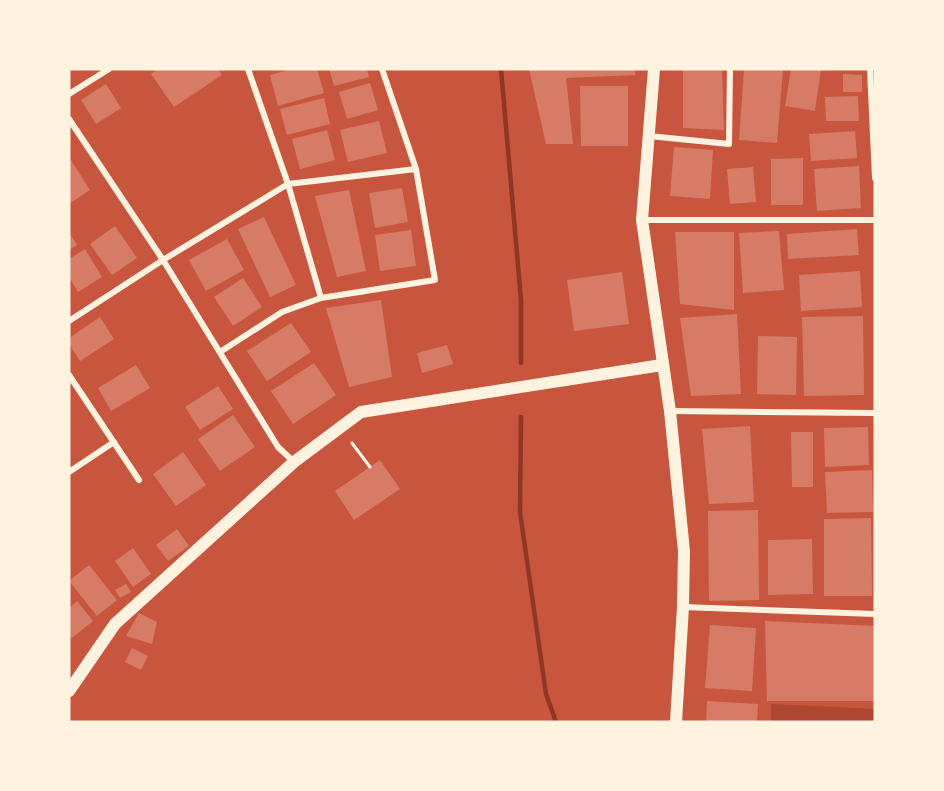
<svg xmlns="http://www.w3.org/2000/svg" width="944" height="791" font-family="Ubuntu,sans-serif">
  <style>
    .green { fill: #ae4732 }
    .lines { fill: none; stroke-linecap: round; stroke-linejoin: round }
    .stream { stroke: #8f3625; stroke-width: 4.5 }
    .building { fill: #d67c66 }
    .path { stroke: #fff3e0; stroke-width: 3 }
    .minor { stroke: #fff3e0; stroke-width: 6 }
    .secondary { stroke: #fff3e0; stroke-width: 12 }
  </style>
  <rect width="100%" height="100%" fill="#c8553d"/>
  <path class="green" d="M771,704L875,709V722H771Z"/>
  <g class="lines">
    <path class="stream" d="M501,69L521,300V363
      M521,417L520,512L546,694L556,722"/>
  </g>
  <path class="building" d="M158,69H218L222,75L174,107L151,74Z
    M292,69H317L324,93L278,106L270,75Z
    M329,69H367L369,77L334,86Z
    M529,69H635V75L566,78L573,144H546Z
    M683,69H722L724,130L683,128Z
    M744,69H783L777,143L739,140Z
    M791,69H821L815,111L785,106Z
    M843,74L862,75V92H843Z
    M370,83L378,110L347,119L339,92Z
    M106,84L121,108L96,124L81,100Z
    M580,86H628V146H581Z
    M858,96L859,121H826L825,97Z
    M324,98L330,124L287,135L280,109Z
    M379,121L387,153L348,162L340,130Z
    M327,130L335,160L300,169L292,139Z
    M855,131L857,158L811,161L809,134Z
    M674,147L713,150L710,199L670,196Z
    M69,157L90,190L69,204Z
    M803,158V205H771V159Z
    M859,166L861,208L817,211L814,169Z
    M753,167L756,202L730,204L727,169Z
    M402,188L408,222L375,228L369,193Z
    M349,190L366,271L337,277L315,196Z
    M264,217L296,285L270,297L238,229Z
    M115,226L137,258L112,275L90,244Z
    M857,229L859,255L788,259L787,234Z
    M411,230L416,266L380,271L375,235Z
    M779,231L784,290L743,293L739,233Z
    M69,232L77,245L69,250Z
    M675,232H734V310L680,304Z
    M227,239L244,270L206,291L189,260Z
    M85,249L102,277L78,292L69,277V259Z
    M860,271L862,307L801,311L799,275Z
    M622,272L629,324L574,331L567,280Z
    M243,278L262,307L233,326L214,297Z
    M381,300L392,377L349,387L326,308Z
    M737,314L741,394L691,396L680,318Z
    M863,316L864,395L804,396L802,317Z
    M100,317L114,339L80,361L69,344V338Z
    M291,323L311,352L267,381L247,351Z
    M758,336L797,337L796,395L757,394Z
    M447,345L453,364L422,373L417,353Z
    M314,363L336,395L293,424L271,391Z
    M136,365L150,388L111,411L98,388Z
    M218,386L233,409L200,430L185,407Z
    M233,415L255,447L220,471L198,439Z
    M750,426L754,502L709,504L702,429Z
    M868,427L869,465L825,467L824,428Z
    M791,432H813V487H792Z
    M183,452L206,485L176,506L153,474Z
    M380,460L400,489L354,520L335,491Z
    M872,470L873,512L827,513L825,472Z
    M758,510L759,600L709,601L708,511Z
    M871,518L872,596H824V519Z
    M177,529L189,546L168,561L156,545Z
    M812,539L813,594L768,595V540Z
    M133,548L151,574L133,587L115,561Z
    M89,565L117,600L97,616L69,581Z
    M126,584L131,592L120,598L115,590Z
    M77,601L93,621L72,638L69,634V608Z
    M139,613L157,622L152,644L126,636Z
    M765,621L875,626V701H767Z
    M710,625L756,628L752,691L705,688Z
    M132,648L148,656L141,670L125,662Z
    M707,701L758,704L757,722H706Z"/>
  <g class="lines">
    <path class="path" d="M352,443L370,467"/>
    <path class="minor" d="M248,69L288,184L321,298
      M870,69L875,178
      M69,94L109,69
      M69,119L163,260L278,447L294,462
      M649,136L729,144L730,69
      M642,220H875
      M69,321L163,260L288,184L416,169
      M220,352L282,312L321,298L435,280L416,169L382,69
      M69,375L139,480
      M670,411L875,413
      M69,472L114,442
      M683,607L875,614"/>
    <path class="secondary" d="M654,69L642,220L670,411L684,551L683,607L676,722
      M69,691L115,624L294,462L361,412L662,365"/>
  </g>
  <rect width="944" height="791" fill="none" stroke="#fff3e0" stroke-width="141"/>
</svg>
